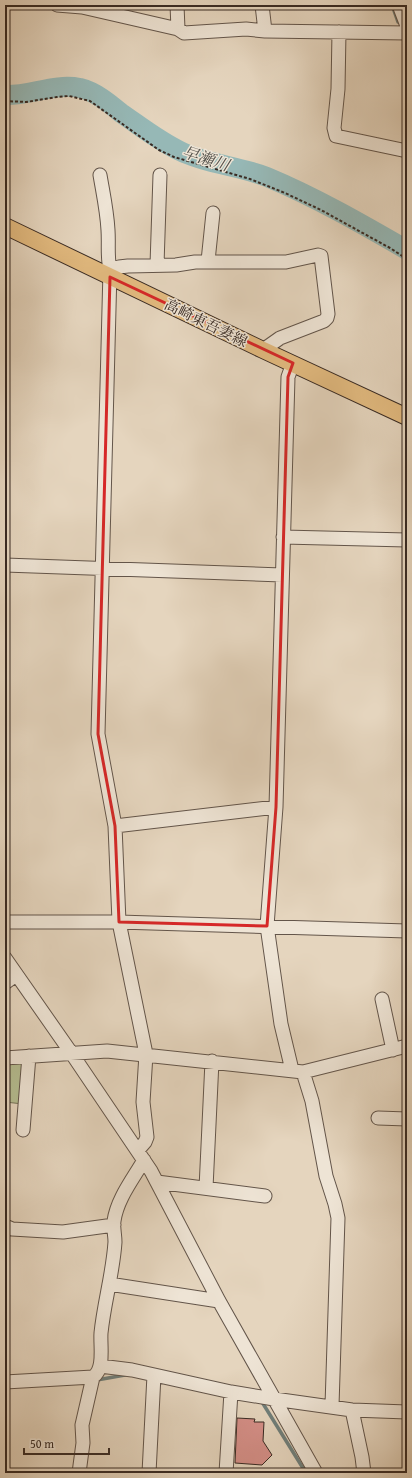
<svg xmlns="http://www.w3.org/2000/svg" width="412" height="1478" font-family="'Gentium Book Plus','Noto Serif JP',serif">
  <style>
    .green { fill: #b5bd91; stroke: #76745a }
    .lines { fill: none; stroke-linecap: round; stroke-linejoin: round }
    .stream { stroke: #707f7b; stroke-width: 3.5 }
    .river { stroke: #96b8b6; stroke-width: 20 }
    .building { fill: #d58f88; stroke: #382a23 }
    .minor-casing { stroke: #63554a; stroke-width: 15 }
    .major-casing { stroke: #382a23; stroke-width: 18 }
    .path { stroke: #382a23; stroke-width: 2; stroke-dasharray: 3 2; stroke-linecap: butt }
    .minor { stroke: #eee4d5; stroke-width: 13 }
    .major { stroke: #e2ba7f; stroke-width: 16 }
    .marked { fill: none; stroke: #d62828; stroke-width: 3; stroke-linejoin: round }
    .labels { text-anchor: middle; stroke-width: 3; stroke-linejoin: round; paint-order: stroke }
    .street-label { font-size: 15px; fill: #382a23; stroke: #eee4d5 }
    .water-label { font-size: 16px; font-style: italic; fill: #504e48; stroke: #eee4d5 }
  </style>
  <rect width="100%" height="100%" fill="#e5d5be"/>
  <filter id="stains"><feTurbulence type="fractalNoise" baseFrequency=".005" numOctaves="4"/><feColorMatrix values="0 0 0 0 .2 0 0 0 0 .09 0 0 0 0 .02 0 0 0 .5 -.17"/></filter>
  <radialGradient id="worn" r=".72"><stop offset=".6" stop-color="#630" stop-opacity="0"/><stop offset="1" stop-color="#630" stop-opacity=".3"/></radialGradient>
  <path class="green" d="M5,1062H25L23,1104L5,1102Z"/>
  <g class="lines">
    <path class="stream" d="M392,5L398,22
      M405,42L407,48
      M97,1380L125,1375
      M262,1402L306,1473"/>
    <path class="river" d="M5,95C30,96 54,83 80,88C96,92 109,103 121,113C140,126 159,141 180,151C206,164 239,166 267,177C315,197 362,224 407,250"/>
  </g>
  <path class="building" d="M237,1418L255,1419L254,1422H264L263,1441L272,1455L262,1465L235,1463Z"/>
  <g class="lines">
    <defs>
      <path id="minor" d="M57,5L82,7L178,29L184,33L246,29L265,31L407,33
        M177,5L178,29
        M262,5L265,31
        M399,5L407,26
        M339,32L338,89L334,128L336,136L407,151
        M100,175C103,193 107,211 108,230C109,244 107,256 110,270
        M208,261L213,213
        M157,265L160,175
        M283,537L407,540
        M5,565L282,575
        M115,826L276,807
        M5,922H119L407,931
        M5,958L72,1054L151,1171L219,1301L316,1473
        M5,983L16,975
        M382,999L393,1050
        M5,1058L107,1051L303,1072L407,1046
        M292,1070L281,1024L267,926L276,807L288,377L293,363
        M303,1072L312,1101L326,1176L335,1204L338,1218L332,1406
        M378,1118L407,1119
        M23,1130L29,1056
        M138,1150L145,1142L147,1137L143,1102L146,1054L119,922L115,826L98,734L110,270L119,267L128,266L176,265L195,262H286L318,255L321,256L328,314L327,318L324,321L280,338L263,350
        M157,1182L265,1196
        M206,1188L212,1061
        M5,1226L12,1229L63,1232L114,1225
        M109,1284L219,1301
        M100,1366L132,1370L231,1392L274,1399L352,1410L407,1412
        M5,1382L93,1377
        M352,1410L362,1457L364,1473
        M79,1473L83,1443L82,1425L93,1377C105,1369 100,1346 101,1333C104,1303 113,1273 115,1242C115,1235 113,1228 114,1221C117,1199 133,1179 144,1160
        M149,1473L154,1375
        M226,1473L231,1392"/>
      <path id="major" d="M5,226L263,350L407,417"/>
    </defs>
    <use href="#minor" class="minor-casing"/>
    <use href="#major" class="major-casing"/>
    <path class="path" d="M5,101L26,102L57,97L69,96L90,101L159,150L174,157L250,179L285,193L321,210L390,248L407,259"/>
    <use href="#minor" class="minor"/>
    <use href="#major" class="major"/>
  </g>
  <path class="marked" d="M110,277L293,363L288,377L276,807L267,926L119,922L115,826L98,734Z"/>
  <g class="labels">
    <g class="street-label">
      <text transform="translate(206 323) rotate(26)" y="5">高崎東吾妻線</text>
    </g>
    <g class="water-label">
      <text transform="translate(206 158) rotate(18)" y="6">早瀬川</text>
    </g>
  </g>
  <rect width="412" height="1478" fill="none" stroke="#e5d5be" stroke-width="20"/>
  <rect x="6" y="6" width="400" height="1466" fill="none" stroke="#382a23" stroke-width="2"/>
  <rect x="10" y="10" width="392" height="1458" fill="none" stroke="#382a23"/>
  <path d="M24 1448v6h85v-6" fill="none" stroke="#382a23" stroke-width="2"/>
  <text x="30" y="1448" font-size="12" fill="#382a23" stroke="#eee4d5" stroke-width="3" paint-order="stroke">50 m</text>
  <rect width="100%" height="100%" filter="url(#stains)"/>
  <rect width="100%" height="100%" fill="url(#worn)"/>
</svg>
